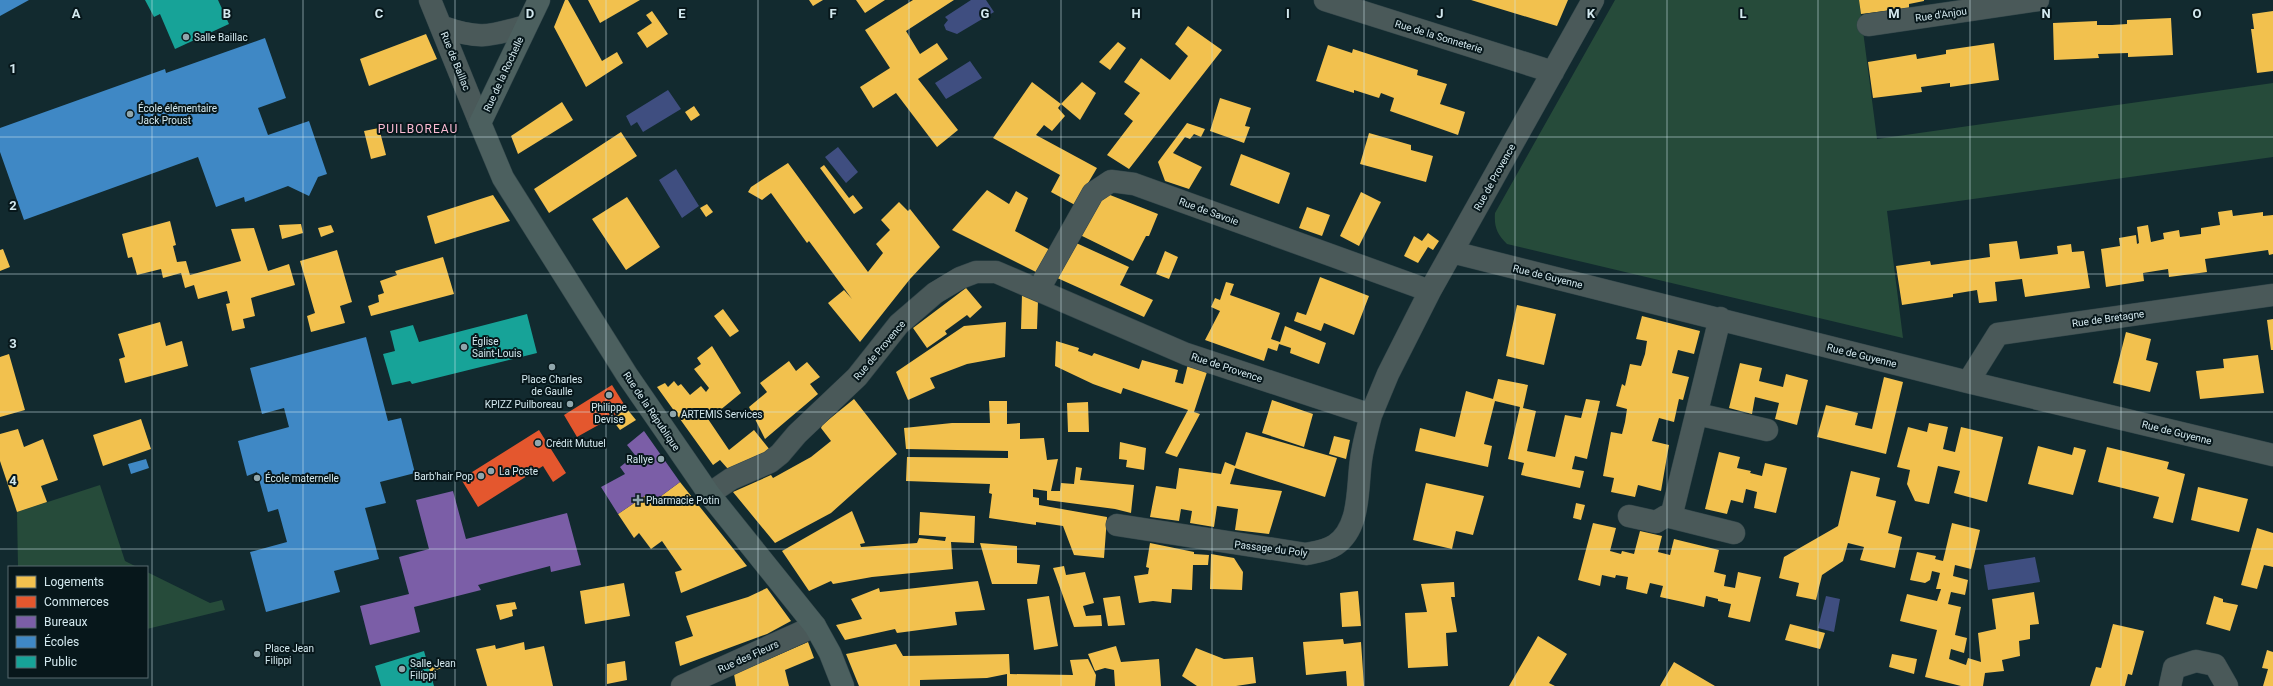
<svg xmlns="http://www.w3.org/2000/svg" width="2273" height="686" font-family="Roboto,sans-serif">
  <style>
    .green { fill: #264b3a }
    .water { fill: #3f4e80 }
    .homes { fill: #f2c14e }
    .shops { fill: #e4572e }
    .offices { fill: #7b5ea7 }
    .schools { fill: #3f88c5 }
    .public { fill: #17a398 }
    .lines { fill: none; stroke-linecap: round; stroke-linejoin: round }
    .minor-casing { stroke: #34474b; stroke-width: 23 }
    .major-casing { stroke: #34474b; stroke-width: 23 }
    .minor { stroke: #4a5959; stroke-width: 22 }
    .major { stroke: #4c605f; stroke-width: 22 }
    .grid { fill: none; stroke: #d4e9ef; stroke-width: 1; stroke-opacity: 0.55 }
    .poi-dot { fill: #90a6ac; stroke: #07171b; stroke-width: 1.5 }
    .labels { text-anchor: middle; stroke-width: 4; stroke-linejoin: round; paint-order: stroke }
    .street-label { font-size: 10px; fill: #d4e9ef; stroke: #07171b }
    .poi-label { font-size: 10px; fill: #d4e9ef; stroke: #07171b; text-anchor: start }
    .quarter-label { font-size: 12px; letter-spacing: 1px; fill: #fabad2; stroke: #07171b }
    .grid-label { font-size: 13px; text-anchor: middle; font-weight: bold; fill: #d4e9ef; stroke: #07171b; stroke-width: 4; stroke-linejoin: round; paint-order: stroke }
  </style>
  <rect width="100%" height="100%" fill="#122a2f"/>
  <path class="green" d="M1615,0H1859L1877,139L2273,83V157L1887,211L1903,338L1507,244C1497,234 1494,227 1495,213Z
    M100,485L125,561L137,567H18L17,512Z
    M147,572L210,603L222,600L225,610L147,629Z"/>
  <path class="water" d="M971,0H986L994,12L957,34L946,30L944,25L948,20L945,17Z
    M970,61L982,78L946,99L935,83Z
    M668,90L681,109L643,132L637,122L631,126L626,116Z
    M838,147L858,172L846,183L825,157Z
    M676,169L699,206L682,218L659,180Z
    M2035,557L2040,582L1988,590L1984,565Z
    M1826,596L1840,599L1834,632L1818,628Z"/>
  <path class="homes" d="M565,0H568L602,61L617,52L623,63L586,87L554,27Z
    M588,0H640L600,23Z
    M809,0H823L813,6Z
    M856,0H885L865,13Z
    M913,0H954L906,31L920,54L937,43L948,59L918,79L958,130L937,147L896,93L873,108L860,87L890,68L865,30Z
    M1471,0H1568L1557,26Z
    M1859,0H1924V1L1909,4V8L1861,14Z
    M652,11L668,34L647,48L637,33L652,23L646,15Z
    M2273,11V71L2257,73L2251,29H2254L2252,14Z
    M2171,18L2173,55L2128,57V53L2098,54L2099,58L2054,60L2053,23L2097,21V25H2112L2127,24V20Z
    M1188,26L1222,50L1129,169L1107,155L1133,121L1124,114L1140,93L1124,82L1141,58L1170,80L1188,56L1175,44Z
    M426,34L437,59L369,86L360,59Z
    M1118,42L1126,48L1110,70L1099,62Z
    M1994,43L1999,80L1950,87V83L1935,85L1921,87L1922,92L1873,98L1868,62L1916,54L1917,59L1946,54V50Z
    M1328,45L1352,53L1353,49L1418,70L1417,75L1447,84L1440,104L1465,112L1458,135L1390,111L1394,98L1381,93L1379,98L1354,90V93L1316,81Z
    M1032,82L1061,104L1058,108L1065,116L1052,131L1044,125L1036,135L1097,168L1075,205L1051,192L1060,175L993,138Z
    M1082,82L1096,93L1080,120L1061,104Z
    M1220,98L1251,108L1245,126L1250,127L1244,143L1210,131Z
    M562,102L573,120L518,154L511,136Z
    M694,106L700,115L691,121L685,112Z
    M1187,123L1205,129L1201,137L1194,134L1190,139L1185,137L1173,153L1202,167L1189,189L1165,181L1158,162Z
    M379,128L386,155L371,159L364,131Z
    M621,132L637,156L549,213L534,189Z
    M1369,133L1411,145V150L1433,156L1426,182L1360,164Z
    M1241,154L1290,173L1279,204L1230,185Z
    M788,163L868,272L883,253L876,244L890,230L881,220L899,202L908,211L910,209L940,247L910,279L860,342L828,303L844,290L852,299L809,241L807,243L771,193L762,200L748,192L751,187Z
    M824,165L849,198L853,195L863,208L854,214L820,168Z
    M987,190L1009,204L1016,191L1028,198L1015,231L1050,250L1038,273L952,230Z
    M1361,192L1381,202L1359,246L1340,236Z
    M1105,193L1158,214L1149,236H1146L1133,261L1078,234Z
    M493,195L510,221L435,244L427,216Z
    M627,197L660,247L626,270L592,219Z
    M707,204L713,212L706,217L700,208Z
    M1307,207L1330,215L1322,236L1299,228Z
    M2232,210L2233,216L2263,212V216L2273,215V254L2269,255L2268,250L2205,259L2207,272L2169,277L2168,269L2143,273L2144,281L2106,287L2101,249L2120,246L2119,238L2136,235L2137,244L2139,243L2137,227L2148,225L2151,242L2164,239L2163,233L2179,230L2180,237L2201,234V228L2220,225L2218,212Z
    M170,221L176,245L173,246L177,262L186,261L190,275L241,261L231,229L254,228L268,271L289,264L295,285L251,298L255,316L243,319L245,328L232,331L226,304L230,303L227,291L198,299L194,285L185,288L181,273L163,278L161,269L137,275L132,257L128,258L122,234Z
    M301,224L303,233L282,239L279,225Z
    M331,225L334,232L321,237L318,228Z
    M1428,233L1439,241L1433,250L1428,247L1418,263L1404,256L1414,236L1422,241Z
    M2017,241L2020,259L2058,254L2057,246L2071,244L2072,252L2084,251L2090,288L2025,297L2022,279L1995,282L1997,301L1979,303L1977,290L1953,294V297L1902,305L1896,266L1930,261L1931,265L1990,257L1989,244Z
    M1074,242L1129,267L1120,285L1153,300L1144,317L1055,277Z
    M3,249L10,267L0,271V250Z
    M337,250L352,302L340,306L345,323L311,332L307,316L315,313L300,261Z
    M1165,251L1178,257L1169,279L1156,274Z
    M443,257L454,294L371,316L368,306L379,302L378,295L384,293L380,281L397,275L395,271Z
    M1320,277L1369,296L1354,335L1324,323L1321,331L1294,321L1297,312L1306,315Z
    M1226,282L1234,284L1230,295L1280,313L1271,339L1280,342L1285,326L1326,343L1319,364L1290,353L1291,348L1279,344L1277,351L1268,348L1264,361L1205,340L1220,311L1211,307L1215,298L1220,300Z
    M966,288L982,307L970,318L967,315L945,331L947,334L927,348L913,328Z
    M1022,294L1038,301L1037,329H1021Z
    M1517,305L1556,314L1544,365L1506,356Z
    M723,309L739,331L730,337L714,316Z
    M1642,316L1700,331L1694,354L1678,350L1672,373L1689,377L1683,400L1679,399L1674,422L1659,418L1652,441L1669,445L1661,491L1638,485L1635,497L1611,492L1614,478L1603,476L1611,432L1622,434L1625,422L1627,409L1616,406L1622,384L1625,386L1630,364L1641,366L1645,354L1647,341L1636,339Z
    M2273,319V350H2271L2267,320Z
    M160,322L166,346L182,341L188,366L125,383L119,359L125,357L118,334Z
    M1006,322L1005,357L967,364L930,378L935,388L908,400L896,372L964,326Z
    M2126,332L2151,339L2146,360L2158,363L2150,392L2113,383Z
    M1056,341L1079,348L1078,351L1092,356L1094,353L1139,369L1142,360L1178,370L1175,382L1183,384L1188,364L1207,372L1194,412L1200,414L1177,457L1165,453L1188,410L1123,388L1121,394L1093,384L1055,366Z
    M712,346L741,393L719,411L717,408L706,416L729,450L754,430L770,450L728,469L720,460L713,465L657,387L665,383L668,387L674,381L678,386L681,384L690,395L701,386L706,392L709,388L694,369L701,364L697,358Z
    M9,354L25,410L0,417V357Z
    M2258,355L2264,393L2200,399L2196,371L2224,368L2223,359Z
    M789,361L796,371L807,362L820,377L810,384L818,394L765,439L749,407L767,392L760,383Z
    M1740,363L1762,368L1759,381L1783,387L1786,374L1808,380L1797,425L1775,419L1779,403L1755,397L1752,414L1729,408Z
    M1884,377L1903,382L1886,454L1817,437L1826,405L1858,413L1855,425L1872,429Z
    M1498,379L1528,385L1523,408L1536,411L1527,451L1555,457L1565,415L1581,418L1586,399L1600,401L1587,459L1575,456L1572,469L1584,471L1580,488L1521,475L1524,463L1508,459L1520,407L1495,401L1484,444L1492,446L1488,467L1415,451L1420,428L1455,437L1466,391L1493,399Z
    M854,399L897,454L831,513L775,543L733,492L771,475L773,478L811,457L831,441L821,428L822,425Z
    M1272,400L1313,414L1304,447L1262,433Z
    M989,401H1007V424L1020,423V439L1044,438L1047,460L1058,459L1051,491H1060L1061,483L1074,484L1076,467L1082,468L1080,480L1134,485L1131,513L1115,509L1047,500V491L1033,489V497L1039,498V505L1107,517L1104,558L1074,555L1063,526L1036,522V525L989,518L992,494L989,493L990,484L906,481L907,457L1008,458V451L906,449L904,428L952,423H990Z
    M1088,402L1089,432H1068L1067,403Z
    M627,409L636,420L620,430L611,418Z
    M141,419L151,449L103,466L93,435Z
    M1929,423L1948,427L1943,449L1955,452L1961,427L2003,437L1987,502L1954,493L1960,471L1938,466L1929,504L1915,501L1907,484L1910,470L1897,467L1908,427L1927,432Z
    M18,429L24,447L43,439L58,480L41,486L47,502L17,512L0,461V434Z
    M1246,432L1337,458L1325,497L1235,468L1230,484L1282,491L1269,534L1235,530L1238,509L1217,506L1214,527L1190,523L1192,511L1181,509L1179,521L1150,517L1156,486L1176,489L1179,468L1221,474L1225,462L1235,466Z
    M1334,436L1350,440L1346,459L1329,454Z
    M1120,442L1146,448L1144,470L1126,467L1127,460L1119,459Z
    M2038,446L2072,455L2074,447L2086,450L2073,495L2028,484Z
    M2107,447L2169,462L2167,469L2185,474L2173,523L2153,518L2159,497L2098,482Z
    M1719,452L1740,457L1737,468L1751,471L1750,473L1762,476L1765,463L1787,468L1776,513L1754,508L1757,492L1746,489L1743,503L1731,500L1727,514L1705,509Z
    M1851,471L1880,478L1876,496L1896,501L1888,533L1902,537L1895,568L1860,560L1864,547L1848,543L1843,561L1822,575L1816,600L1796,596L1799,583L1779,578L1784,557L1838,526Z
    M680,482L747,566L681,593L675,572L682,570L662,541L651,549L639,533L634,538L618,514L646,495L653,502Z
    M1426,483L1484,496L1473,535L1456,531L1452,549L1413,540Z
    M2198,487L2248,499L2239,532L2191,520Z
    M1576,503L1585,505L1581,520L1573,518Z
    M852,511L865,543L860,544L861,547L917,543L919,538L945,541L946,537L919,535L920,512L975,516L974,543L951,542L953,569L872,577L833,584L831,581L809,591L782,551Z
    M1593,523L1616,528L1610,551L1621,554L1622,551L1634,554L1640,531L1662,536L1658,552L1670,555L1674,539L1719,550L1714,572L1726,575L1724,586L1735,588L1738,572L1761,577L1750,622L1728,617L1731,604L1718,601V599L1706,596L1704,607L1683,602L1660,597L1663,586L1650,583L1647,594L1626,589L1628,577L1616,575L1615,578L1602,575L1600,586L1578,580Z
    M1952,523L1980,530L1971,569L1955,565L1953,576L1968,580L1965,595L1951,592L1948,604L1961,607L1955,635L1967,638L1964,653L1951,649L1949,659L1966,665L1968,658L1981,662L1978,633L1996,629L1992,599L2034,592L2039,624L2030,625V639L2019,641L2020,656L2002,660L2004,671L1985,673L1983,686H1961L1925,677L1937,630L1900,621L1907,594L1937,601L1941,589H1936L1940,573L1932,571L1930,580L1925,583L1910,580L1917,552L1936,556L1935,559L1943,561Z
    M2257,528L2273,533V567L2264,565L2257,589L2241,585Z
    M980,543L1017,546V563L1040,565L1037,584H992Z
    M1150,543L1194,552V554L1209,555L1208,565H1193L1192,590L1172,589L1171,603L1153,601L1139,603L1134,576L1148,574L1149,568L1146,567Z
    M1211,554L1234,558L1243,572L1242,590L1210,589Z
    M1064,566L1066,575L1085,572L1094,603L1083,606L1086,616L1101,615L1102,626L1074,627L1053,568Z
    M978,581L985,610L955,612L957,625L897,633L895,629L845,640L836,625L862,619L851,599L879,588L880,592Z
    M1454,582L1455,597H1451L1457,632L1446,633L1448,666L1408,668L1405,613L1427,612L1421,584Z
    M624,583L630,616L585,624L580,591Z
    M767,588L791,621L767,634L680,666L675,642L693,636L686,616L748,597Z
    M1358,591L1361,626L1342,627L1340,593Z
    M1049,596L1058,646L1034,650L1027,599Z
    M1120,596L1125,625L1108,626L1103,598Z
    M2214,596L2223,599V602L2238,605L2230,631L2206,624Z
    M515,602L517,609L512,610L513,616L500,620L496,605Z
    M1790,624L1825,633L1820,649L1785,640Z
    M2113,624L2144,631L2132,675L2128,674L2125,686H2090L2096,667L2101,668Z
    M1538,636L1567,654L1549,683L1555,686H1509Z
    M1343,639L1344,644L1361,642L1364,686H1347L1346,671L1306,675L1303,642Z
    M524,642L525,650L544,646L553,686H487L476,649L495,645L496,649Z
    M808,642L814,658L785,670L789,686H736L734,674Z
    M896,644L903,656L1009,654L1010,674L1073,675L1070,660L1088,659L1096,675L1095,686H1007V674L987,678L920,680V686H859L846,654Z
    M1116,646L1121,662L1159,659L1161,686H1115L1114,670L1105,668L1095,671L1088,654Z
    M1196,648L1224,659L1253,657L1256,683L1236,686H1197L1182,676Z
    M2267,650L2273,652V686H2263L2268,669L2262,668Z
    M1892,654L1917,659L1914,674L1889,667Z
    M625,661L627,680L607,684V664Z
    M441,662L442,668L430,672L428,666Z
    M1674,662L1715,686H1660Z"/>
  <path class="shops" d="M612,385L627,409L577,437L564,415Z
    M539,430L566,473L553,482L543,466L478,507L461,479Z"/>
  <path class="offices" d="M644,431L680,482L653,502L646,495L618,514L601,487L625,474L620,467L635,455L627,445Z
    M453,491L466,539L567,513L581,565L551,572L550,566L478,585L481,590L414,607L420,632L370,645L360,606L409,594L399,557L429,549L416,500Z"/>
  <path class="schools" d="M0,0H29L0,16Z
    M265,38L286,98L258,108L268,135L309,121L327,174L318,177L309,196L288,186L245,202L244,197L216,207L198,157L24,220L0,152V128L165,69L166,73Z
    M366,337L388,421L401,418L415,473L380,482L386,503L365,508L379,559L334,571L340,592L266,612L250,552L287,542L278,509L268,512L257,472L247,476L238,441L289,427L284,408L262,414L250,368Z
    M146,459L149,468L131,474L128,464Z"/>
  <path class="public" d="M145,0H218L229,24L175,49L160,14L154,17Z
    M527,314L537,353L412,384L410,381L392,385L383,354L395,351L390,331L413,325L419,342Z
    M424,651L434,686H381L375,666Z"/>
  <g class="lines">
    <defs>
      <path id="minor" d="M430,0L480,123
        M1325,0L1553,72
        M1868,25L2038,0
        M443,27C480,40 489,36 526,26
        M1452,252L1968,382L2273,455
        M1039,289L1093,193L1111,181L1134,184L1430,291
        M1968,382L1998,334L2273,295
        M1697,414L1767,430
        M709,494L731,479L770,462L780,454L797,434L857,377L899,324L935,293L960,278L976,272H996L1186,354L1371,415L1388,374L1430,291L1593,0
        M1629,516L1656,522L1666,516L1734,533
        M1671,517L1720,318
        M1117,525L1306,554C1316,552 1326,551 1335,545C1361,528 1357,487 1361,460C1363,445 1367,430 1371,415
        M682,686L815,626
        M2170,686L2174,668L2196,661L2215,665L2227,686"/>
      <path id="major" d="M539,0L480,123L503,178L627,375L709,494L815,626L830,653L843,686"/>
    </defs>
    <use href="#minor" class="minor-casing"/>
    <use href="#major" class="major-casing"/>
    <use href="#minor" class="minor"/>
    <use href="#major" class="major"/>
  </g>
  <path class="grid" d="M152,0V686M303,0V686M455,0V686M606,0V686M758,0V686M909,0V686M1061,0V686M1212,0V686M1364,0V686M1515,0V686M1667,0V686M1818,0V686M1970,0V686M2121,0V686M0,137H2273M0,274H2273M0,412H2273M0,549H2273"/>
  <g class="poi-dot">
    <circle cx="186" cy="37" r="4"/>
    <circle cx="130" cy="114" r="4"/>
    <circle cx="464" cy="347" r="4"/>
    <circle cx="552" cy="367" r="4"/>
    <circle cx="609" cy="395" r="4"/>
    <circle cx="570" cy="404" r="4"/>
    <circle cx="673" cy="414" r="4"/>
    <circle cx="538" cy="443" r="4"/>
    <circle cx="661" cy="459" r="4"/>
    <circle cx="491" cy="471" r="4"/>
    <circle cx="481" cy="476" r="4"/>
    <circle cx="257" cy="478" r="4"/>
    <path d="M636 494h4v4h4v4h-4v4h-4v-4h-4v-4h4z"/>
    <circle cx="257" cy="654" r="4"/>
    <circle cx="402" cy="669" r="4"/>
  </g>
  <g class="labels">
    <g class="street-label">
      <text transform="translate(1941 14) rotate(-8)" y="4">Rue d'Anjou</text>
      <text transform="translate(1439 36) rotate(17)" y="4">Rue de la Sonneterie</text>
      <text transform="translate(456 61) rotate(68)" y="4">Rue de Baillac</text>
      <text transform="translate(503 74) rotate(-65)" y="4">Rue de la Rochelle</text>
      <text transform="translate(1494 177) rotate(-61)" y="4">Rue de Provence</text>
      <text transform="translate(1209 211) rotate(20)" y="4">Rue de Savoie</text>
      <text transform="translate(1548 276) rotate(14)" y="4">Rue de Guyenne</text>
      <text transform="translate(2108 318) rotate(-8)" y="4">Rue de Bretagne</text>
      <text transform="translate(879 350) rotate(-50)" y="4">Rue de Provence</text>
      <text transform="translate(1862 355) rotate(14)" y="4">Rue de Guyenne</text>
      <text transform="translate(1227 367) rotate(18)" y="4">Rue de Provence</text>
      <text transform="translate(652 411) rotate(56)" y="4">Rue de la République</text>
      <text transform="translate(2177 432) rotate(14)" y="4">Rue de Guyenne</text>
      <text transform="translate(1271 548) rotate(7)" y="4">Passage du Poly</text>
      <text transform="translate(748 656) rotate(-24)" y="4">Rue des Fleurs</text>
    </g>
    <g class="poi-label">
      <text x="194" y="41">Salle Baillac</text>
      <text x="138" y="112">École élémentaire<tspan x="138" dy="12">Jack Proust</tspan></text>
      <text x="472" y="345">Église<tspan x="472" dy="12">Saint-Louis</tspan></text>
      <text x="552" y="383" text-anchor="middle">Place Charles<tspan x="552" dy="12">de Gaulle</tspan></text>
      <text x="562" y="408" text-anchor="end">KPIZZ Puilboreau</text>
      <text x="609" y="411" text-anchor="middle">Philippe<tspan x="609" dy="12">Devise</tspan></text>
      <text x="681" y="418">ARTEMIS Services</text>
      <text x="546" y="447">Crédit Mutuel</text>
      <text x="653" y="463" text-anchor="end">Rallye</text>
      <text x="499" y="475">La Poste</text>
      <text x="473" y="480" text-anchor="end">Barb'hair Pop</text>
      <text x="265" y="482">École maternelle</text>
      <text x="646" y="504">Pharmacie Potin</text>
      <text x="265" y="652">Place Jean<tspan x="265" dy="12">Filippi</tspan></text>
      <text x="410" y="667">Salle Jean<tspan x="410" dy="12">Filippi</tspan></text>
    </g>
    <g class="quarter-label">
      <text x="418" y="133">PUILBOREAU</text>
    </g>
  </g>
  <g class="grid-label">
    <text x="76" y="18">A</text>
    <text x="227" y="18">B</text>
    <text x="379" y="18">C</text>
    <text x="530" y="18">D</text>
    <text x="682" y="18">E</text>
    <text x="833" y="18">F</text>
    <text x="985" y="18">G</text>
    <text x="1136" y="18">H</text>
    <text x="1288" y="18">I</text>
    <text x="1440" y="18">J</text>
    <text x="1591" y="18">K</text>
    <text x="1743" y="18">L</text>
    <text x="1894" y="18">M</text>
    <text x="2046" y="18">N</text>
    <text x="2197" y="18">O</text>
    <text x="13" y="73">1</text>
    <text x="13" y="210">2</text>
    <text x="13" y="348">3</text>
    <text x="13" y="485">4</text>
  </g>
  <rect x="8" y="566" width="140" height="112" fill="#07171b" stroke="#596b70"/>
  <rect x="16" y="576" width="20" height="12" fill="#f2c14e" stroke="#596b70"/>
  <text x="44" y="586" font-size="12" fill="#d4e9ef">Logements</text>
  <rect x="16" y="596" width="20" height="12" fill="#e4572e" stroke="#596b70"/>
  <text x="44" y="606" font-size="12" fill="#d4e9ef">Commerces</text>
  <rect x="16" y="616" width="20" height="12" fill="#7b5ea7" stroke="#596b70"/>
  <text x="44" y="626" font-size="12" fill="#d4e9ef">Bureaux</text>
  <rect x="16" y="636" width="20" height="12" fill="#3f88c5" stroke="#596b70"/>
  <text x="44" y="646" font-size="12" fill="#d4e9ef">Écoles</text>
  <rect x="16" y="656" width="20" height="12" fill="#17a398" stroke="#596b70"/>
  <text x="44" y="666" font-size="12" fill="#d4e9ef">Public</text>
</svg>
